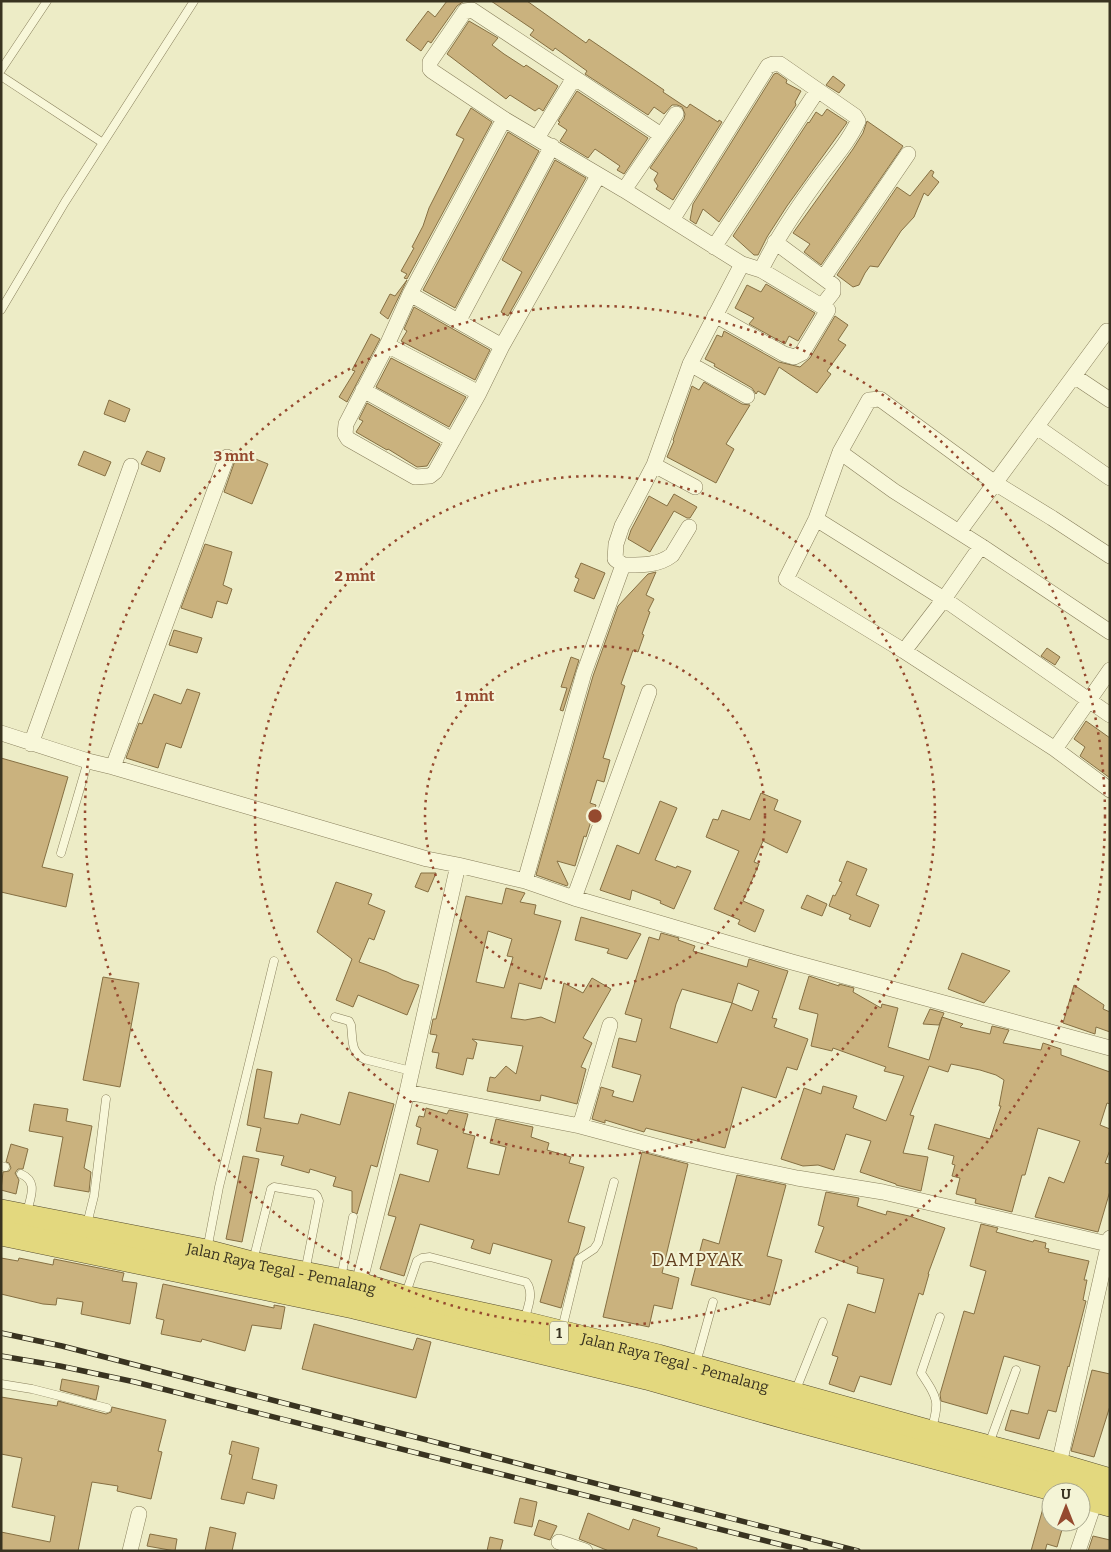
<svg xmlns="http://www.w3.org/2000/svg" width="1111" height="1552" font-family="Bitter,serif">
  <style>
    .building { fill: #cab27e; stroke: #867043; fill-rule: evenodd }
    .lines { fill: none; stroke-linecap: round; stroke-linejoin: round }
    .service-casing { stroke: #887f5c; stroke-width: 9 }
    .minor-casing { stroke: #887f5c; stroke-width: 16 }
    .trunk-casing { stroke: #564c30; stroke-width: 26 }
    .service { stroke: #f8f7d9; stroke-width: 8 }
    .minor { stroke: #f8f7d9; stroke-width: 15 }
    .trunk { stroke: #e3d87e; stroke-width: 25 }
    .rail-casing { stroke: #393320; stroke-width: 5.5 }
    .rail { stroke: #f4f4d6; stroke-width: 4; stroke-dasharray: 11; stroke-linecap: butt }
    .ring { fill: none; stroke: #954a2f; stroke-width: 2.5; stroke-dasharray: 2.5 5 }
    .labels { text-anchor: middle; stroke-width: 4; stroke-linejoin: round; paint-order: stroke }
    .shield { fill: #f4f4d6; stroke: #716d57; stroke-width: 1 }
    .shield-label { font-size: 14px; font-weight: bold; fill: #393320 }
    .street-label { font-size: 15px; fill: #393320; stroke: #f4f4d6 }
    .quarter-label { font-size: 18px; letter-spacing: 1px; fill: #644121; stroke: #f4f4d6 }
    .centre { fill: #954a2f; stroke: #f4f4d6; stroke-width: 2.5 }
    .ring-label { font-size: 15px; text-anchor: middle; font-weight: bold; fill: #954a2f; stroke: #f4f4d6; stroke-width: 4; stroke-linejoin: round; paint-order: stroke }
  </style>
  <rect width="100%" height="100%" fill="#edecc6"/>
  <path class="building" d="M447,1H464L457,6L431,43L428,41L421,51L406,40L428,11L435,17Z
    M491,1H527L586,43L589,39L664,90L663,92L687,108L690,104L718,122L719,120L722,122L673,200L656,189L658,186L654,180L658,173L650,168L684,119L685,114L682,107L677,105H672L664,114L654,107L648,115L585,74L587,71L555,48L553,51L530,35L534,30Z
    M469,21L498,38L492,45L504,54L524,67L526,65L558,86L543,111L539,108L535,111L510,95L506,99L447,54Z
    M777,73L787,80L786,83L801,91L795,102L796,105L719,222L703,209L696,224L690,220L693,204L774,74Z
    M833,76L845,85L839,93L826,85Z
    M577,91L648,138L624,174L617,170L620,166L595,149L588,158L560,141L567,130L558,124L560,122L558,121Z
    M471,108L492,122L407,279L404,278L407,274L401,271L414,248L412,247L423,226L429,208L464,139L456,135Z
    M827,109L847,122L846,124L787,206L767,237L758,255H754L733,236L808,122L809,123L816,112L822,116Z
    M867,121L903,146L821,265L804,252L810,244L793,233L853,149L863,133Z
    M508,132L539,151L455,308L423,290Z
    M555,160L586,178L508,316L501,312L522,272L502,260Z
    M931,170L934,172L932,176L939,182L928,196L924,193L914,217L901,231L878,267L870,266L865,273L859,285L853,287L837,275L897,187L910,196Z
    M407,280L388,319L380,313L390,294L395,296Z
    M766,284L815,313L798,341L789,336L785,344L749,324L754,318L735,308L747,285L761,292Z
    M414,307L490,350L475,380L401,341L407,331L404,329Z
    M835,316L848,325L838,340L846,345L827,371L831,374L817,393L779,367L765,395L758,391L756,394L752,388L714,366L715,364L705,359L717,335L722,337L724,331L779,362L800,367L810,358Z
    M371,334L380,339L347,402L339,397L355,371L352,370Z
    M391,358L466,397L449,427L376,387Z
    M704,382L742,404L750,405L726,444L734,449L716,483L667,457L674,441L673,440L692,386L699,390Z
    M109,400L130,409L125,422L104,414Z
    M367,403L440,444L427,466L417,467L388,449L387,450L356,432L363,421L359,419Z
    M84,451L111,462L105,476L78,465Z
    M147,451L165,458L160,472L141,464Z
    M238,452L268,464L252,504L224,492Z
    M674,494L697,507L690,518H687L674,511L650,552L628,539L631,530L649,496L667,506Z
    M205,544L232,552L223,585L232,589L227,604L217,601L212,618L181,608Z
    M581,563L605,573L594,599L574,591L579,579L575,577Z
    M656,572L646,595L654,599L648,611L650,612L642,634L644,635L638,652L633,650L621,684L625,686L603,758L610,760L604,782L597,780L590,803L596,805L586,837L584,836L575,866L557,861L568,884L567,886L536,875L593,676L618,606L648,574Z
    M174,630L202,638L197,653L169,645Z
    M1047,648L1060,657L1055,665L1041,656Z
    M571,657L579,660L563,711L560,710L567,688L561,687Z
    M187,689L200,693L181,748L166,743L158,768L126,758L139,723L142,724L154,694L181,704Z
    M1086,721L1110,738V778L1080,756L1085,747L1074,739Z
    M1,758L68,777L42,867L73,874L66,907L1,892Z
    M761,793L778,800L774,810L801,821L787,853L763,841L754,862L759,864L743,901L764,910L755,932L738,924L740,920L714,909L739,851L706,837L713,819L718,820L722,810L750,820Z
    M660,801L677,808L655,860L676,868L677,866L691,871L674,909L660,903L661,901L632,890L630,900L600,890L617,845L639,854Z
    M847,861L867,869L856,895L879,905L870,927L849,919L851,915L829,906L833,895L835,896L842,882L839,881Z
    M421,873H436L428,892L415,887Z
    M336,882L372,894L368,904L385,911L374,940L369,938L359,962L387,972L403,980L419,985L407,1015L358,995L353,1007L336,1000L352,959L317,932Z
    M506,888L525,893L520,902L536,905L534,914L561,921L541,989L519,983L511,1018L525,1020L541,1017L555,1023L564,983L583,993L592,978L611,989L583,1038L592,1043L581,1067L586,1069L577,1104L541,1095L540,1101L487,1091L490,1077L495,1078L506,1066L516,1074L523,1046L472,1039L477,1043L473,1059L467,1058L463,1075L436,1068L439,1053L432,1052L437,1035L430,1034L433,1019H436L466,896L502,904ZM488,931L512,939L507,956L513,957L504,988L476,982Z
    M807,895L827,904L822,916L801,908Z
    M581,917L641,934L627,959L607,953L609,949L575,940Z
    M661,933L679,938L678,940L695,946L693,951L747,967L749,959L788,971L772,1018L777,1019L774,1027L808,1039L797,1070L787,1067L776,1098L742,1087L725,1148L646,1128L644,1132L605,1120V1123L592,1119L601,1087L614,1091L612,1096L633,1102L641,1075L612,1067L619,1038L636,1042L642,1019L625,1014L649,937L659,940ZM738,983L759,991L752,1011L732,1003ZM682,989L732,1003L717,1043L670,1028L676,1004Z
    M962,953L1010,971L984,1003L948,989Z
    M809,976L839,986V984L854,988L853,992L881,1008L882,1004L898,1008L888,1047L929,1060L942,1017L963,1024L960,1027L990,1034L992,1026L1009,1030L1003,1043L1041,1050L1043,1043L1061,1049V1055L1110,1072V1104L1107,1103L1100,1125L1110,1129V1150L1105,1163L1110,1164V1191L1098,1232L1035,1217L1049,1177L1064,1183L1080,1141L1038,1128L1025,1175H1022L1012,1212L975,1203L976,1199L956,1194L960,1178L952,1176L955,1165L952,1164L954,1156L928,1149L935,1124L990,1139L1001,1106H999L1004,1080L996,1075L980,1070L951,1064L948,1072L929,1066L910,1115L914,1116L903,1153L928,1157L921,1191L896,1185V1184L860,1172L871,1141L846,1134L834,1170L818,1165L803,1166L781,1159L804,1088L821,1094L823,1086L857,1096L853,1108L886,1121L904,1076L884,1071L886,1067L833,1048L832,1051L811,1046L818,1014L799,1009Z
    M103,977L139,983L120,1087L83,1080Z
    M1074,985L1104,1005L1103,1009L1110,1012V1032L1096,1027L1095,1034L1063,1023Z
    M930,1009L944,1013L939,1025L923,1024Z
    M257,1069L272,1072L264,1118L298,1124L301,1114L340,1125L349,1092L394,1104L377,1167L371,1165L357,1214L352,1212V1191L333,1186L336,1177L310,1169L309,1173L281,1165L284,1156L256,1151L261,1128L247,1125Z
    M34,1104L68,1109L66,1121L92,1126L84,1168L91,1172L89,1192L54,1186L63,1137L29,1131Z
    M426,1108L447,1114L449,1110L468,1114L463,1133L475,1136L467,1168L499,1175L506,1147L490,1143L496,1119L533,1127L531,1137L549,1143L547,1150L571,1157L569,1163L584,1167L568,1222L585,1227L578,1253L574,1258L561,1308L540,1302L552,1260L493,1243L490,1254L471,1248L474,1240L420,1224L404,1276L380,1269L396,1217L388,1215L400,1174L429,1182L438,1150L417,1144L421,1128L416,1126L419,1116L424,1117Z
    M11,1144L28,1149L23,1169H18L15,1173L19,1180L16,1194L1,1190L3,1172L9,1171L11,1168L9,1163L6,1162Z
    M642,1152L688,1164L662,1273L679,1278L672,1309L654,1305L649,1327L603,1317Z
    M243,1156L259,1159L242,1242L226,1239Z
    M737,1175L786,1185L767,1256L782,1260L770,1305L691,1285L703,1239L719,1244Z
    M826,1192L859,1198L857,1206L886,1215L887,1211L909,1216L945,1228L928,1274H929L923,1295L919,1293L891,1385L860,1376L854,1392L829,1384L838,1357L832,1355L848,1304L875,1313L884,1279L857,1273L858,1267L815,1252L824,1227L818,1225Z
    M981,1224L998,1228L996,1232L1033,1242L1034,1240L1046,1243L1045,1248L1049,1249L1048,1252L1089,1261L1084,1280H1087L1083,1300L1086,1301L1069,1367L1068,1366L1056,1412L1048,1410L1039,1439L1005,1430L1011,1410L1028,1414L1040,1366L1004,1356L987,1414L941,1401L940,1394L964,1311L974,1314L986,1271L970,1266Z
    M1,1258L18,1261L19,1258L53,1265L54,1259L124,1273L122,1281L137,1283L130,1324L81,1314L83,1302L57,1298L56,1305L43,1304L1,1294Z
    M163,1284L274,1308V1305L285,1307L281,1329L252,1325L245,1351L202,1339L201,1342L161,1334L164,1320L156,1318Z
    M314,1324L413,1350L417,1338L431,1342L416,1398L302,1369Z
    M1092,1370L1110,1374V1406L1094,1457L1071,1451Z
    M62,1379L99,1386L96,1400L60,1390Z
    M1,1397L57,1406L58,1401L106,1414L111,1412L112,1407L166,1420L158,1451L162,1452L151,1499L117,1491L118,1486L92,1482L78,1551H1V1532L50,1542L55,1516L12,1507L22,1458L1,1454Z
    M232,1441L259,1448L252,1479L277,1485L274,1499L247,1492L244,1504L221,1499L232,1455L229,1454Z
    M520,1498L537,1502L532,1527L514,1523Z
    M1045,1501L1051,1503V1522H1060L1059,1525L1063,1526L1057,1547L1047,1544L1045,1551H1031Z
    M588,1513L629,1530L633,1519L660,1528L657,1536L697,1548V1551H609L579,1539Z
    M539,1520L557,1526L550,1540L534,1535Z
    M210,1527L236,1533L232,1551H205Z
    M150,1534L177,1539L175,1551L147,1546Z
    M1093,1536L1110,1540V1551H1088Z
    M490,1537L503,1540L500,1551H487Z"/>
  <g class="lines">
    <defs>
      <path id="service" d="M1,70L47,1
        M1,76L103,143
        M1,310L65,202L194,1
        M61,853L88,761
        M335,1017L349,1021L351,1025C353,1038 350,1052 364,1059L411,1071
        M1,1166L5,1167
        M21,1174C39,1182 30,1197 27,1213
        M87,1224L94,1196L106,1099
        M207,1250L219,1187L274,961
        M253,1261L271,1189L274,1187L315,1194L317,1196L319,1201L305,1272
        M341,1278L353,1217
        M405,1296L417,1261L422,1258L430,1257L526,1282C535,1293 527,1309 524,1321
        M562,1329L579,1259L594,1249L598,1243L614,1182
        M696,1363L713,1302
        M1,1384L32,1389L107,1408
        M795,1392L823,1322
        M931,1431C940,1401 938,1399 921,1373L940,1317
        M989,1444L1016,1370"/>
      <path id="minor" d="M504,119L410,294L387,345L346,424L345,434L348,439L415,477L430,476L435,472L479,393L502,346L598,176
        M661,135L472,10L465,11L430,62V69L432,71L504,119L624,190L742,264
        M537,138L574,78
        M624,190L676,114
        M672,220L768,66L773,64H780L855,116L858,121C849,142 832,160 819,178C797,208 777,237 761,270
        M775,242L833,285V292L822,306
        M714,247L817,91
        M824,277L908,154
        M410,294L502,346
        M459,320L552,146
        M387,345L479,393
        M690,364L747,396
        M1074,376L1110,400
        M363,390L453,440
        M1037,427L1110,478
        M840,452L869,400L880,399L995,483L1107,331L1110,333
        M654,465L695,487
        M816,519L944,599L1110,715
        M959,532L995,483L1052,518L1110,556
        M623,565C640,565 658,566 672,555L689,527
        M1110,632L981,546L894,491L840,452L816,519L786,579L904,651L1055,749L1110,790
        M904,651L944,599L981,546
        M1,733L88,761L113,767L427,859L458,865L525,881L574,898L792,962L1110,1048
        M31,744L131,466
        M1055,749L1110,670
        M113,767L227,457
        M525,881L584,673L623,565L615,559L616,544L622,526L654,465L690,364L742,264L761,270L828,310L802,353L794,357L784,354L715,315
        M574,898L649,692
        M407,1092L580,1126L677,1152L725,1163L797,1178L883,1192L1108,1244
        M580,1126L610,1025
        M357,1292L407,1092L458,865
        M1057,1473L1110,1238
        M559,1542L585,1551
        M130,1551L139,1514
        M1078,1551L1098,1492"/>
      <g id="trunk">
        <path id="s1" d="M1,1212L206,1252L252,1264L359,1285L404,1298L524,1324L658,1357L931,1433L1059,1466L1110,1481"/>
        <path d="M1,1233L354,1306L647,1377L788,1417L1067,1492"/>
        <path d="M1081,1496L1110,1504"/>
      </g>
    </defs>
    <use href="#service" class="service-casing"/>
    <use href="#minor" class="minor-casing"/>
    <use href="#trunk" class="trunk-casing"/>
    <use href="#service" class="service"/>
    <use href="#minor" class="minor"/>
    <use href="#trunk" class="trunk"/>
    <defs>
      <path id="rail" d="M1,1333L62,1346L858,1551
        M1,1356L60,1366L135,1382L806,1551"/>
    </defs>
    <use href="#rail" class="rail-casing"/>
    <use href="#rail" class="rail"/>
  </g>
  <g class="ring">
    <circle cx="595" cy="816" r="170"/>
    <circle cx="595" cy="816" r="340"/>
    <circle cx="595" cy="816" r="510"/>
  </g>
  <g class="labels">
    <rect class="shield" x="550" y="1321.5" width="18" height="23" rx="4"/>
    <g class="shield-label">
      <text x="559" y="1338">1</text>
    </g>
    <g class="street-label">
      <text dy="5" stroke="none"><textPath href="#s1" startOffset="286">Jalan Raya Tegal - Pemalang</textPath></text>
      <text dy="5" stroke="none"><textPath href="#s1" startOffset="691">Jalan Raya Tegal - Pemalang</textPath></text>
    </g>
    <g class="quarter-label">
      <text x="698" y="1266">DAMPYAK</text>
    </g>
  </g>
  <circle cx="595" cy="816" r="8" class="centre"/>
  <g class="ring-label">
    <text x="234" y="461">3 mnt</text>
    <text x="355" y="581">2 mnt</text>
    <text x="475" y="701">1 mnt</text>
  </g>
  <rect width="1111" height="1552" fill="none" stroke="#393320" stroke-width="5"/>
  <g transform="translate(1066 1507)"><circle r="24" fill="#f4f4d6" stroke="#a9a78d"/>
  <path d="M0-4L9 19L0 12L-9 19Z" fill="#954a2f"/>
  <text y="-8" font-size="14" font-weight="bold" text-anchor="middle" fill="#393320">U</text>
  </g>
</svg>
